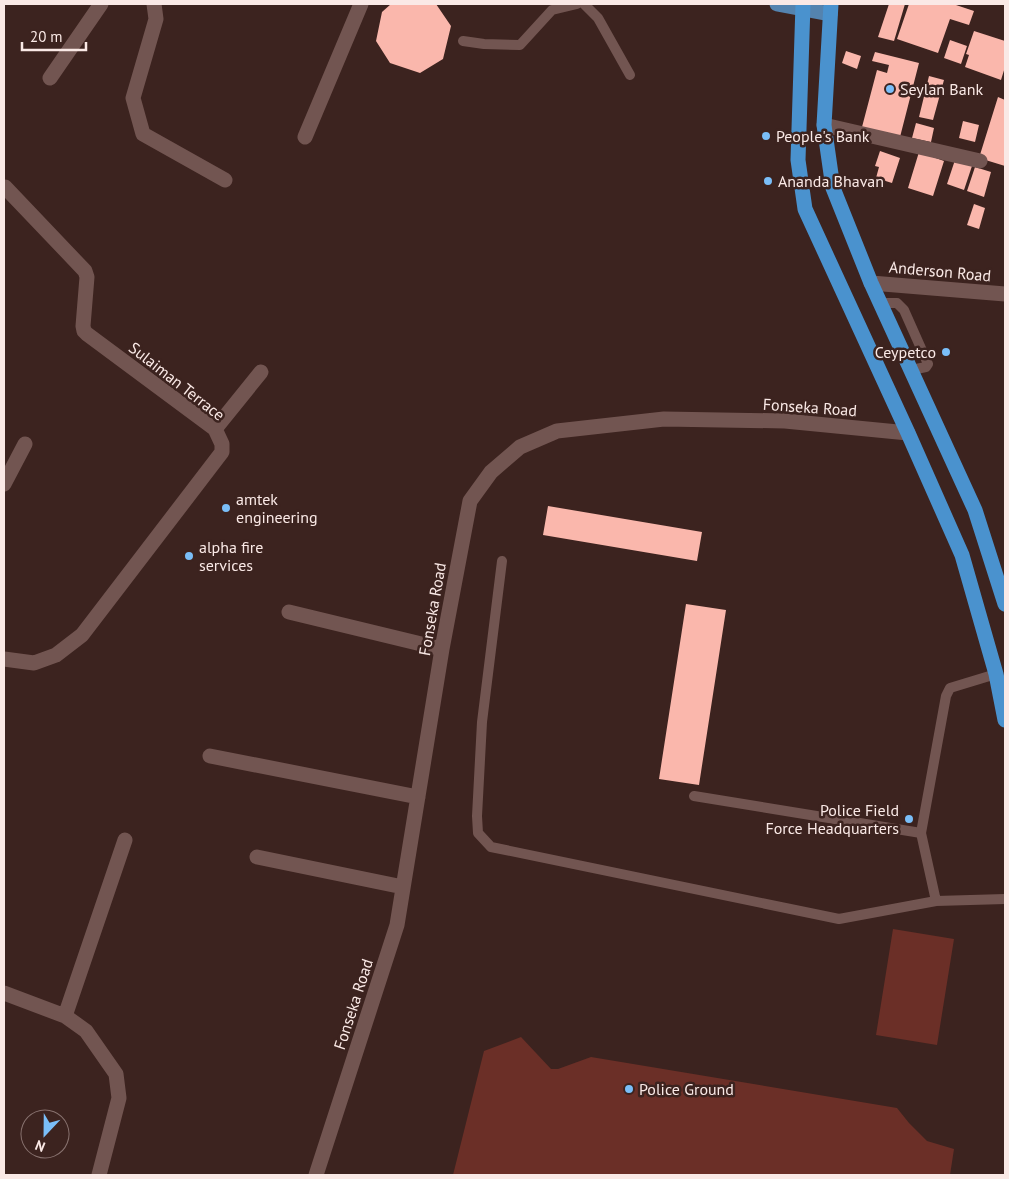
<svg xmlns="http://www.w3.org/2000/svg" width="1009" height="1179" font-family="'PT Sans',sans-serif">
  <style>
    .green { fill: #6b2f27 }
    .building { fill: #fab7ac }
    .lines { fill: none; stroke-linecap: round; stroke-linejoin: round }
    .service { stroke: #725551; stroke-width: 10 }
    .minor { stroke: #725551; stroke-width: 15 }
    .primary { stroke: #5483af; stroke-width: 15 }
    .trunk { stroke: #4a92ce; stroke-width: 15 }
    .poi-dot { fill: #7abef8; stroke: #3c231f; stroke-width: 2 }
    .labels { text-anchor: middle; stroke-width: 5; stroke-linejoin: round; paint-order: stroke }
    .poi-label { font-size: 16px; fill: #fae9e6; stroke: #3c231f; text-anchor: start }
    .street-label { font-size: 16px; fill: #fae9e6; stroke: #3c231f }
  </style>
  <rect width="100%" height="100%" fill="#3c231f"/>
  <path class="green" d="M893,929L954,939L937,1045L876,1035Z
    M521,1037L551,1069H558L591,1057L897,1108L909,1123L927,1141L954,1149L950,1175H453L484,1051Z"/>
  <path class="building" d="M391,4H436L451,26L443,59L420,73L390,63L376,41L382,12Z
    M889,4H905L894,41L878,37Z
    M909,4H953L974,11L969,25L950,19L938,53L897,39Z
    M974,31L1005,41V67L1001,80L965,67L969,55L966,54Z
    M950,40L967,46L961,64L944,58Z
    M846,51L861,56L857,69L842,63Z
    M875,52L919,63L900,137L862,127L877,70L887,73L889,65L872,61Z
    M929,76L944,80L933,120L919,117Z
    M998,97L1005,100V166L979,158Z
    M963,121L979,125L975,142L959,138Z
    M916,123L934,128L931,142L912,138Z
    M880,151L900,158L892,183L876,178L879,167L875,166Z
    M919,152L944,161L933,196L908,188Z
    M955,160L972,166L964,190L947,184Z
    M975,167L991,172L984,197L967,191Z
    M974,204L985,208L979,229L967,225Z
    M548,506L702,532L697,561L543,535Z
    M686,604L726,610L699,785L659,779Z"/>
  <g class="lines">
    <path class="service" d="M584,4L598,18L630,75
      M463,41L484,44L520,45L552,10L577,4
      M880,303H897L904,310L928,364L926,367L911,370
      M502,561L482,722L477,816L478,833L491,847L839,919L936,901L1005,899
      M694,796L921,833
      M936,901L921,833L946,696L950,688L996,674"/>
    <path class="minor" d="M154,4L156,19L133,98L143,134L225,180
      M50,78L101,4
      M824,125L980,161
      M305,137L361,4
      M871,283L1005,294
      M215,429L261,372
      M4,484L25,444
      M289,612L442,649
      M4,659L34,663L56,655L82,635L222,452V444L215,429L87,334L84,331L83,326L87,277L85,271L5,187
      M210,756L418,797
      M257,857L403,887
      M4,993L65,1016L86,1031L116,1074L119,1098L99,1175
      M65,1016L125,840
      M316,1175L397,925L442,649L470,501L491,472L520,447L557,431L664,419L785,421L908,433"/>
    <path class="primary" d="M777,4L830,14"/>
    <path class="trunk" d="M803,4L798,160L805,209L908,433L962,555L996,674L1005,720
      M831,4L824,125L833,188L871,283L975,510L1005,604"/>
  </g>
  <g class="poi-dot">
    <circle cx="890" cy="89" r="5"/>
    <circle cx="766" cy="136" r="5"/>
    <circle cx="768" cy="181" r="5"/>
    <circle cx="946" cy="352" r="5"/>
    <circle cx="226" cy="508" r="5"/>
    <circle cx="189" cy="556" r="5"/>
    <circle cx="909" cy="819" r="5"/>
    <circle cx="629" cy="1089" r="5"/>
  </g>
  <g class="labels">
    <g class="poi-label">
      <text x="900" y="95">Seylan Bank</text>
      <text x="776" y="142">People's Bank</text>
      <text x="778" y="187">Ananda Bhavan</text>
      <text x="936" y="358" text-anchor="end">Ceypetco</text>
      <text x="236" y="505">amtek<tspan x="236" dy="18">engineering</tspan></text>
      <text x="199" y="553">alpha fire<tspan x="199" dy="18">services</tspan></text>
      <text x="899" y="816" text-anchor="end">Police Field<tspan x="899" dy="18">Force Headquarters</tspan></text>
      <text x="639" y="1095">Police Ground</text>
    </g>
    <g class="street-label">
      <text transform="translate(940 271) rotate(5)" y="6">Anderson Road</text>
      <text transform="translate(177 381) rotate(38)" y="6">Sulaiman Terrace</text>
      <text transform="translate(810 407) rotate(4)" y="6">Fonseka Road</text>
      <text transform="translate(432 609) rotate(-80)" y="6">Fonseka Road</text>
      <text transform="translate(353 1004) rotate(-72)" y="6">Fonseka Road</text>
    </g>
  </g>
  <rect width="1009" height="1179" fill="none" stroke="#fae9e6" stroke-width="10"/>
  <g transform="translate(45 1134) rotate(202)"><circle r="24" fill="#3c231f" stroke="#88726f"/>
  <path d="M0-4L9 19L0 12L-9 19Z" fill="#7abef8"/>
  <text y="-8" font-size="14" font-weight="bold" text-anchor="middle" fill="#fae9e6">N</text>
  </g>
  <path d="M22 42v8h64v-8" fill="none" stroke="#fae9e6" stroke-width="2.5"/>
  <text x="30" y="42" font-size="15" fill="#fae9e6" stroke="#3c231f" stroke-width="4" paint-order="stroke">20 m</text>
</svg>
